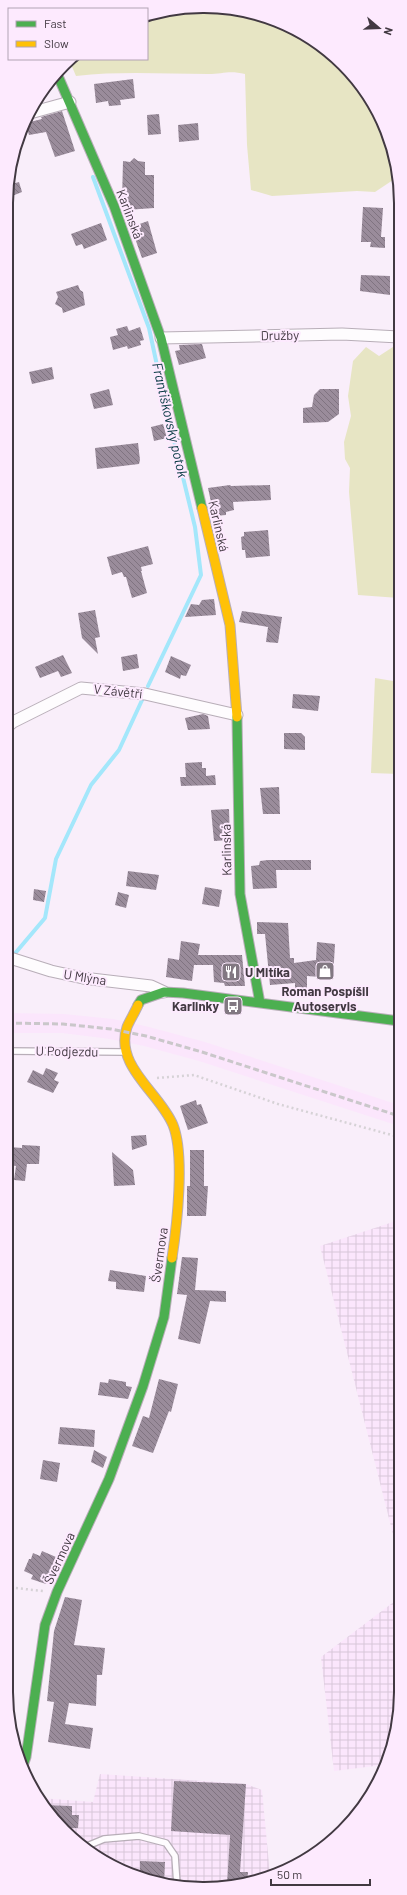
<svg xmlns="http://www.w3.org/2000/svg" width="407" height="1895" font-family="Barlow,sans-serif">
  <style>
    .built { fill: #fbe6fc }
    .industrial { fill: url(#industrial-grid) }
    .green { fill: #e7e5c4 }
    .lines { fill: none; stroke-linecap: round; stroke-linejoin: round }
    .stream { stroke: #a4e7fb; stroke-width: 4 }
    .building { fill: url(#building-back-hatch) }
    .lane-casing { stroke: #b8aeb8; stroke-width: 8 }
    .street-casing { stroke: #b8aeb8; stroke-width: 13 }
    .fast-casing { stroke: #b8aeb8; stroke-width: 11 }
    .slow-casing { stroke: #b8aeb8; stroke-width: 11 }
    .path { stroke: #d6d2d6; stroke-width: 2.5; stroke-dasharray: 2 3; stroke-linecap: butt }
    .lane { stroke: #fefcfe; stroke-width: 5.5 }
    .street { stroke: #fefcfe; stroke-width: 11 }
    .fast { stroke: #4caf50; stroke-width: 9 }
    .slow { stroke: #ffc107; stroke-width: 9 }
    .rail { stroke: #cac7ca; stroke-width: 3; stroke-dasharray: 6 3; stroke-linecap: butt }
    .labels { text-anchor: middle; stroke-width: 4; stroke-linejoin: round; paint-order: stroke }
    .street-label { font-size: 13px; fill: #423942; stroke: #fdeafe }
    .poi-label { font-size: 13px; font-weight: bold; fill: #423942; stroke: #fdeafe; text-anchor: start }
    .water-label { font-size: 14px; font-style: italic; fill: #043740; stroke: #fdeafe }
    .rim { fill: none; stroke: #423942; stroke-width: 2 }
  </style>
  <defs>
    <pattern id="industrial-grid" width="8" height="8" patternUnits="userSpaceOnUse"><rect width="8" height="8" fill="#fbe6fc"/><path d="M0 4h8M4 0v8" fill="none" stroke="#d8c6d9"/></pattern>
    <pattern id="building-back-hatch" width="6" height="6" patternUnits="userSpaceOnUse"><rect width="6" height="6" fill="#9a8c9b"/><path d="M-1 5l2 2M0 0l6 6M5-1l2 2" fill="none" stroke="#7f7380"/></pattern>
  </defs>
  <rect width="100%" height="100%" fill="#f9eefa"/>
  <path class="built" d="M7,1013L64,1014L113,1019L149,1027L205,1042L399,1105V1126L199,1061L144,1046L110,1039L62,1033H7Z"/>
  <path class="industrial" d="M399,1220V1558L320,1246Z
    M399,1598V1718L383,1765L334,1771L321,1657Z
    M100,1774L246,1784L262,1790L270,1875L255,1882L190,1889L116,1869L55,1822L40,1798L93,1802Z"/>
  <path class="green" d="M230,8L291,26L343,64L381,116L399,176L375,192L357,191L272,196L251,190L247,145L245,74C229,70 223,74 208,74C164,74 120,71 76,76L70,62L73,59H147V15L153,13Z
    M396,345H399V598L358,595L349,492L350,468L345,459L344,442L351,416L348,396L353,361L366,347L379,356Z
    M375,678L399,682V774L371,773Z"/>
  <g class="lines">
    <path class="stream" d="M93,177L149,328L165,403L195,527L201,575L148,686
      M12,957L45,918L56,859L91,785L119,750L143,698"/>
  </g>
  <path class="building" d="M133,79L135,98L120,100L121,105L109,106L108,101L96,103L94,84Z
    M62,111L75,151L55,157L46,132L29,135L26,125V123L42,119L41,117Z
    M159,114L161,134L148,135L147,115Z
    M198,123L199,140L179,142L178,125Z
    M134,158L138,161L145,162V175H154V208L126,210L122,200L123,161L130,162Z
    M19,182L22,192L12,196L8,185Z
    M363,207L383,208L381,237H385V248L370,247L371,242H361Z
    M148,221L157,253L142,258L131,227Z
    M101,223L107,240L84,249L82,244L76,246L71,234Z
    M361,275L390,276V295L360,291Z
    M78,285L80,290L83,292L85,305L63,313L62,308L55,304L58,297L56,292Z
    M127,326L129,331L140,327L144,340L140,341L141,345L128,349L127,346L113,350L110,337L118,335L116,329Z
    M202,344L206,358L179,365L175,351L180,350L179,345Z
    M52,367L54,379L32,384L29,372Z
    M109,389L113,405L94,409L90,394Z
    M320,389H339V414L328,422L303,423V408L312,407L314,395Z
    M163,424L167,438L154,441L151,427Z
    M138,443L140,460L139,464L97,469L95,448Z
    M230,485L231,486L270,485L271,500L233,502L234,510L226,512V515L214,516L208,488Z
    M268,530L270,556L246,558L245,550H242L241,537L244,536V532Z
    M148,546L153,564L141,567L142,571H141L147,593L132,598L126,577H124L122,572L112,575L107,557Z
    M214,599L216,615L185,617L191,604L199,605L202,600Z
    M95,610L100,637L95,638L98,654L82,638L78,613Z
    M242,611L282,617L278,643L266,642L268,627L239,622Z
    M137,654L139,668L123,671L121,657Z
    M63,655L72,673L61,677L58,671L40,678L35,667Z
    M171,656L191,665L186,676L181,675L180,679L165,672Z
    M293,694L320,696L318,711L292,708Z
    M203,714L208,716L210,729L188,730L185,718Z
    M284,733H301L305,737V750L284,749Z
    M202,762V768H206V776L215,775L216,785L181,786L180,777H186L185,763Z
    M279,787L280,814H263L260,788Z
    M229,809L230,840L214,841L211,810Z
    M268,860H311V870H276L277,888L253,889L251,866L259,865L260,861Z
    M128,871L159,875L156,890L126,886Z
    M205,887L222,890L219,907L202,904Z
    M34,889L46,891L44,902L33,900Z
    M118,892L129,895L126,908L115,905Z
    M257,922L288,923L290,958H294V963L316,960L317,942L335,944L333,978L307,976V998L295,996V983L270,985L265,934H257Z
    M181,941L200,944L198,955H242L245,986H225L224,983L214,982L213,965H194L192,981L166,977L168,958L179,960Z
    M46,1068L58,1073L54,1080L59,1082L53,1093L27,1082L33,1070L43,1075Z
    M196,1100L197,1105L201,1104L208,1123L188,1130L180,1106Z
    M146,1135L147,1145L132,1150L131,1136Z
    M22,1145L40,1146L39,1164H27L25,1181L14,1180L16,1166L9,1165L10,1147L22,1148Z
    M190,1150H204V1186H208L206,1216H187V1186H190Z
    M112,1152L133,1170L135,1185L114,1186Z
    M182,1257L198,1258L195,1290L226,1291V1302L210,1301L200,1344L178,1339L187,1295L177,1294Z
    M110,1270L146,1276L144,1292L116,1289V1282L108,1281Z
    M109,1379L126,1382V1386L132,1387L128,1399L98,1395L100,1382L108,1383Z
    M159,1379L178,1384L171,1412L169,1411L153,1453L132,1446L143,1416L149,1418Z
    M60,1427L95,1430L94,1447L58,1444Z
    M94,1450L107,1457L103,1468L91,1462Z
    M43,1460L60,1463L57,1482L40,1479Z
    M42,1551L56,1557L46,1584L31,1579L33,1575L24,1571L29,1559H31L33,1553L40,1556Z
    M65,1597L82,1600L74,1645L105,1648L102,1675H97L96,1706L69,1703L65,1724L93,1728L90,1749L48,1742L54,1702L47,1701L54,1631Z
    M174,1781L246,1784L240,1872H248L247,1883L227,1885L230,1835L171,1831Z
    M44,1805L72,1806V1815H79L78,1828H71V1834L55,1822Z
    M140,1861L165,1862L164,1882L140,1875Z"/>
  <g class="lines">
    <defs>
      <path id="lane" d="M7,1051L124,1052
        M87,1846L104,1839L139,1836L166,1843L175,1856L177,1885"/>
      <path id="street" d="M30,113L70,102
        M161,338L342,334L399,337
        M7,727L13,722L81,688L145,694L237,715
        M7,957L51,971L83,978L151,986L164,992"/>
      <path id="fast" d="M58,76L114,206L161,338L202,508
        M237,717L240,894L260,1003
        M138,1005L141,1000L164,992L183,993L399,1021
        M22,1768L26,1757L45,1625L57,1592L109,1479L143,1386L164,1317L172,1258"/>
      <path id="slow" d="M202,508L230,625L237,717
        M138,1005C135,1012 130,1020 127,1027C114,1066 160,1093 173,1125C185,1155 177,1225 172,1258"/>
    </defs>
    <use href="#lane" class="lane-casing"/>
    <use href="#street" class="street-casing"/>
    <use href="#fast" class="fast-casing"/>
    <use href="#slow" class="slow-casing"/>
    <path class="path" d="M157,1078L194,1075L278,1104L399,1137
      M6,1587L43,1591"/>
    <use href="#lane" class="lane"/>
    <use href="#street" class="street"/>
    <use href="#fast" class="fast"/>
    <use href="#slow" class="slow"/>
    <path class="rail" d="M7,1023L63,1024L111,1029L146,1036L202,1052L399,1116"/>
  </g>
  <defs>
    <symbol id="shop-square" viewBox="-11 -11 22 22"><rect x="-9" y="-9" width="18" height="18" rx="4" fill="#827882" stroke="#fdeafe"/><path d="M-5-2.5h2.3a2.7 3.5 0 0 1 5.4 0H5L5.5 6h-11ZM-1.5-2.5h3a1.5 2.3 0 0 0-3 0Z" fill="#fff"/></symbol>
    <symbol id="restaurant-square" viewBox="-11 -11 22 22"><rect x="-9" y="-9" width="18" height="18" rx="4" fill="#827882" stroke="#fdeafe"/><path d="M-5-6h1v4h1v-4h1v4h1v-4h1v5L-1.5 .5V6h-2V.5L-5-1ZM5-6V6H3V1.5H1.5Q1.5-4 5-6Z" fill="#fff"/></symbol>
    <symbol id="bus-square" viewBox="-11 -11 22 22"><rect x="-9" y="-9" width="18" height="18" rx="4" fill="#827882" stroke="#fdeafe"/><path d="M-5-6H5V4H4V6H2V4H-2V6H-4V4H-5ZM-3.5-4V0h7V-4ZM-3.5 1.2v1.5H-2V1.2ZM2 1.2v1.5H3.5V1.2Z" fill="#fff"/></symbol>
  </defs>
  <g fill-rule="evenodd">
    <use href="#shop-square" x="314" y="960" width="22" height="22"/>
    <use href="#restaurant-square" x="220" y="961" width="22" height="22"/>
    <use href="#bus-square" x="222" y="995" width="22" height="22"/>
  </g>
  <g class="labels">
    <g class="street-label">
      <text transform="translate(130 214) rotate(69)" y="5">Karlinská</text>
      <text transform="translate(280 335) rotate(-1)" y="5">Družby</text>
      <text transform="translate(219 526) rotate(77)" y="5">Karlinská</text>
      <text transform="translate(118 691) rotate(6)" y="5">V Závětří</text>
      <text transform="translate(226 850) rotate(-91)" y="5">Karlinská</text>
      <text transform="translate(85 977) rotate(9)" y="5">U Mlýna</text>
      <text transform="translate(67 1051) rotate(1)" y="5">U Podjezdu</text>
      <text transform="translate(159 1255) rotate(-82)" y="5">Švermova</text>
      <text transform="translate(59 1558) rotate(-65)" y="5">Švermova</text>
    </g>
    <g class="poi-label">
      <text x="245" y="977">U Mitíka</text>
      <text x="325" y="996" text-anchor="middle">Roman Pospíšil<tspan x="325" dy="15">Autoservis</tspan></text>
      <text x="219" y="1011" text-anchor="end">Karlinky</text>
    </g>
    <g class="water-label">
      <text transform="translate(170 420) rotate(77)" y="5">Františkovský potok</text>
    </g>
  </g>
  <path d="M0 0H407V1895H0ZM203 13H204A190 190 0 0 1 394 203V1692A190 190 0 0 1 204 1882H203A190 190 0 0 1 13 1692V203A190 190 0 0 1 203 13Z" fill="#fdeafe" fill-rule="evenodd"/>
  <path class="rim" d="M203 13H204A190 190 0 0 1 394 203V1692A190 190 0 0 1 204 1882H203A190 190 0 0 1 13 1692V203A190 190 0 0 1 203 13Z"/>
  <rect x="8" y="8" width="140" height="52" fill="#fdeafe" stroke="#b2a3b3"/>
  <rect x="16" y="21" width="20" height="6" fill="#4caf50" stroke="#b2a3b3"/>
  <text x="44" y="28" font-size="12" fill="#423942">Fast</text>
  <rect x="16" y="41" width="20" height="6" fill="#ffc107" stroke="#b2a3b3"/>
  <text x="44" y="48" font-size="12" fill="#423942">Slow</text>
  <g transform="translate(379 28) rotate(109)" stroke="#fdeafe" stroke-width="3" paint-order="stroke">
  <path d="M0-3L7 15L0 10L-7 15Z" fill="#423942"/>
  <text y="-6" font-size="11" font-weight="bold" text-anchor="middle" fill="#423942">N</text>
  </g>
  <path d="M271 1879v6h99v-6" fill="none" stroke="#423942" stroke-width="2"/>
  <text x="277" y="1879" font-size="12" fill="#423942" stroke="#fdeafe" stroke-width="3" paint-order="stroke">50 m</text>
</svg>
